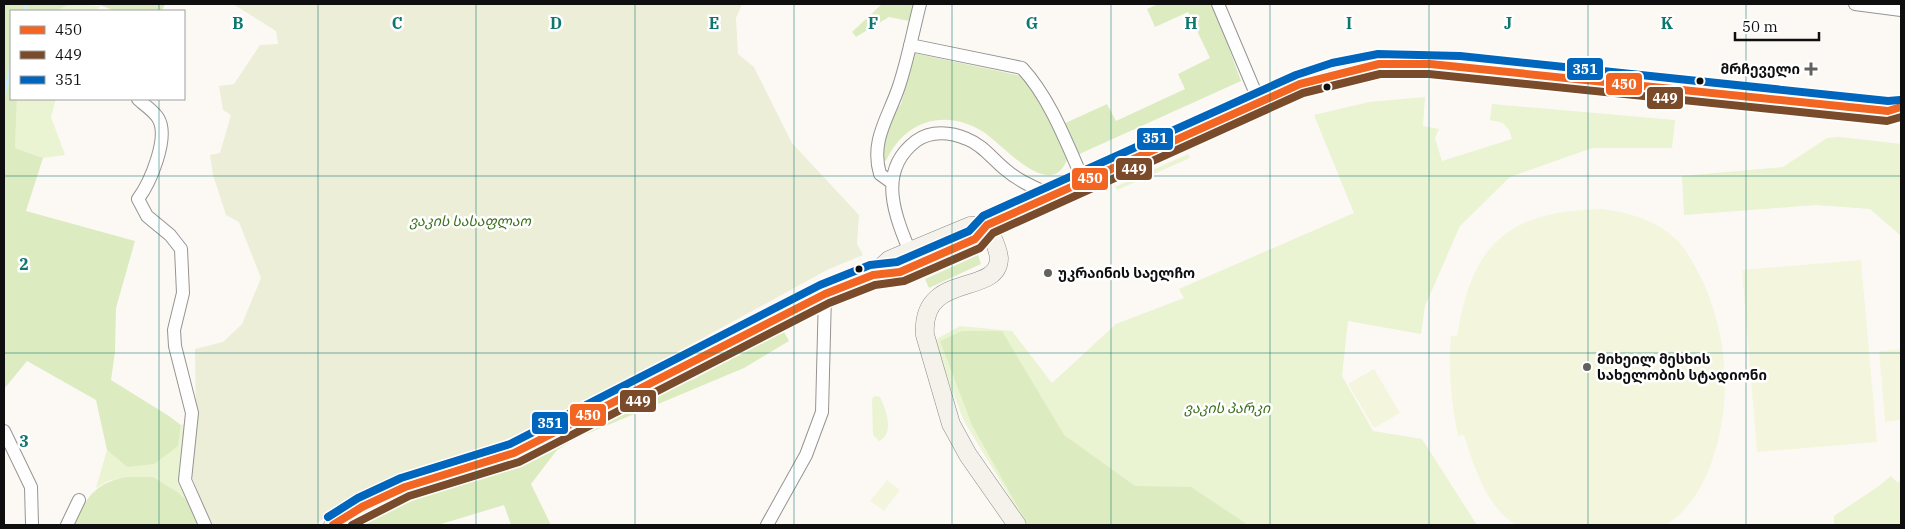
<svg xmlns="http://www.w3.org/2000/svg" width="1905" height="529" font-family="'IBM Plex Serif','Noto Sans Georgian',serif">
  <style>
    .green { fill: #eaf3d2 }
    .forest { fill: #dcecc0 }
    .cemetery { fill: #eceed7 }
    .pitch { fill: #f3f6dd }
    .lines { fill: none; stroke-linecap: round; stroke-linejoin: round }
    .stream { stroke: #c8effa; stroke-width: 3 }
    .street-casing { stroke: #969493; stroke-width: 14 }
    .secondary-casing { stroke: #8c8b89; stroke-width: 19 }
    .street { stroke: #fffefe; stroke-width: 12 }
    .secondary { stroke: #f5f2eb; stroke-width: 18 }
    .bus-1-casing { stroke: #fff; stroke-width: 11 }
    .bus-2-casing { stroke: #fff; stroke-width: 11 }
    .bus-3-casing { stroke: #fff; stroke-width: 11 }
    .bus-1 { stroke: #f26522; stroke-width: 8 }
    .bus-2 { stroke: #7a4b2a; stroke-width: 8 }
    .bus-3 { stroke: #0065bd; stroke-width: 8 }
    .grid { fill: none; stroke: #0f766e; stroke-width: 1; stroke-opacity: 0.55 }
    .poi-dot { fill: #626160; stroke: #fff; stroke-width: 2 }
    .bus-dot { fill: #0f0f0f; stroke: #fff; stroke-width: 2 }
    .labels { text-anchor: middle; stroke-width: 5; stroke-linejoin: round; paint-order: stroke }
    .poi-label { font-size: 14px; font-weight: bold; fill: #0f0f0f; stroke: #fff; text-anchor: start }
    .park-label { font-size: 14px; font-style: italic; fill: #376f18; stroke: #fff }
    .grid-label { font-size: 16px; text-anchor: middle; font-weight: bold; fill: #0f766e; stroke: #fff; stroke-width: 5; stroke-linejoin: round; paint-order: stroke }
    .line-badge { stroke: #fff; stroke-width: 2 }
    .badge-label { font-size: 14px; text-anchor: middle; font-weight: bold; fill: #fff }
  </style>
  <rect width="100%" height="100%" fill="#fcf9f5"/>
  <path class="green" d="M70,4L101,6L95,11H56Z
    M1425,97L1423,126L1439,129L1435,138L1442,161L1512,139L1509,130L1503,123L1490,120L1492,104L1675,120L1672,148H1592L1510,177L1460,226L1425,306L1421,334L1348,321L1342,376L1373,431L1422,439L1477,525H1027L964,421L933,341L960,326L1012,331L1052,383L1116,324L1184,298L1179,289L1354,213L1314,115L1369,102Z
    M17,99H56L51,117L65,155L43,158L15,148Z
    M1840,137L1901,144V236L1870,209L1816,205L1684,215L1682,176L1783,167L1827,138Z
    M1188,154L1190,158L1117,190L1115,187Z
    M874,396L880,397C886,409 895,434 879,441L873,435L872,399Z
    M186,423L193,506L126,477L108,481L96,488L107,450L127,467L178,446L181,425Z
    M1891,476L1898,483L1901,479V525H1834V516L1879,486Z"/>
  <path class="forest" d="M4,4H70L56,11H11V99H17L15,148L43,158L26,211L135,241L116,308L115,352L111,380L169,416L181,425L178,446L154,464L127,467L107,450L96,400L27,361L4,389Z
    M97,4H165L162,11H115Z
    M882,4H914L909,21L889,17L856,37L852,32Z
    M1158,4H1213L1241,81L1075,156L1061,125L1107,104L1116,121L1185,89L1178,74L1210,58L1188,12L1155,27L1147,9Z
    M914,53L1022,76L1030,81L1069,154C1054,208 1002,143 982,131C944,108 904,121 886,161L881,157V150L894,113L901,104Z
    M978,255L981,264L929,288L925,279Z
    M783,330L789,341L744,368L577,438L557,450L531,484L551,525H511L504,505L438,525H352L380,509L430,489L524,458L672,386L694,379Z
    M962,331H1002L1064,435L1135,486L1191,487L1248,525H1028L972,425L940,341Z
    M126,477H153L177,492L193,506L202,525H70C89,498 92,484 126,477Z"/>
  <path class="cemetery" d="M233,4H742L736,18L738,54L754,67L792,143L859,215L857,244L863,255L827,270L526,435L490,450L439,464L387,483L351,500L314,525H211L191,474L196,422L195,349L223,342L242,324L261,278L239,222L226,215L213,175L210,155L220,153L231,115L223,110L219,86L234,84L260,45L278,44L276,31Z"/>
  <path class="pitch" d="M1600,209C1628,212 1658,220 1679,242C1689,253 1697,270 1704,284C1729,341 1732,405 1711,464C1702,487 1689,511 1667,524C1658,529 1639,525 1629,525C1591,525 1553,525 1516,525C1486,507 1474,466 1464,435L1458,436C1451,401 1448,371 1451,336H1457C1472,244 1506,212 1600,209Z
    M1861,260L1877,442L1757,452L1742,270Z
    M1901,349V420L1885,422L1879,351Z
    M1374,369L1400,413L1374,428L1348,384Z
    M887,480L900,490L884,511L870,501Z"/>
  <g class="lines">
    <path class="stream" d="M25,11L27,4
      M4,97L11,67"/>
    <defs>
      <path id="street" d="M1218,4L1259,101
        M1855,4L1901,10
        M910,45L1022,68C1050,98 1067,144 1084,182
        M138,99C144,105 153,110 158,118C170,137 150,183 138,199L147,216L170,235L181,249L183,293L174,330L175,346L192,413L185,480L205,525
        M891,182L880,174C870,140 889,117 899,86C908,59 913,31 920,4
        M913,259C896,219 875,172 916,141C931,130 951,132 967,139C983,145 993,160 1006,170C1020,182 1036,188 1053,196
        M4,431L31,487L32,524
        M67,525L79,500
        M767,525L806,455L822,412L825,294"/>
      <path id="secondary" d="M987,225C991,235 998,247 999,258C999,297 920,270 925,335L951,424L968,455L1017,525
        M873,275L900,272L975,239L987,225
        M333,525L384,495L514,453L537,442L825,294L873,275L889,260L910,251L970,226L987,225L1300,84L1334,73L1379,64L1460,66L1901,112"/>
    </defs>
    <use href="#street" class="street-casing"/>
    <use href="#secondary" class="secondary-casing"/>
    <use href="#street" class="street"/>
    <use href="#secondary" class="secondary"/>
    <defs>
      <path id="bus-1" d="M333,525L362,507L405,487L514,453L825,294L873,275L900,272L975,239L987,225L1300,84L1379,64H1430L1888,111L1901,107"/>
      <path id="bus-2" d="M352,525L409,496L519,462L829,303L875,285L904,281L980,248L993,233L1303,93L1380,74H1429L1887,121L1901,117"/>
      <path id="bus-3" d="M328,517L358,498L401,478L510,444L820,285L870,265L897,262L969,231L983,216L1296,75L1332,63L1378,54L1460,56L1888,101L1900,100"/>
    </defs>
    <use href="#bus-1" class="bus-1-casing"/>
    <use href="#bus-2" class="bus-2-casing"/>
    <use href="#bus-3" class="bus-3-casing"/>
    <use href="#bus-1" class="bus-1"/>
    <use href="#bus-2" class="bus-2"/>
    <use href="#bus-3" class="bus-3"/>
  </g>
  <path class="grid" d="M159,4V11M318,4V525M476,4V525M635,4V525M794,4V525M952,4V525M1111,4V525M1270,4V525M1429,4V525M1588,4V525M1746,4V525M159,99V525M4,176H1901M4,353H1901"/>
  <g class="poi-dot">
    <path d="M1808.5 61.5h5v5h5v5h-5v5h-5v-5h-5v-5h5z"/>
    <circle cx="1048" cy="273" r="5"/>
    <circle cx="1587" cy="367" r="5"/>
  </g>
  <g class="bus-dot">
    <circle cx="1700" cy="81" r="4.5"/>
    <circle cx="1327" cy="87" r="4.5"/>
    <circle cx="859" cy="269" r="4.5"/>
  </g>
  <g class="labels">
    <g class="poi-label">
      <text x="1800" y="74" text-anchor="end">მრჩეველი</text>
      <text x="1058" y="278">უკრაინის საელჩო</text>
      <text x="1597" y="364">მიხეილ მესხის<tspan x="1597" dy="16">სახელობის სტადიონი</tspan></text>
    </g>
    <g class="park-label">
      <text x="470" y="226">ვაკის სასაფლაო</text>
      <text x="1227" y="413">ვაკის პარკი</text>
    </g>
  </g>
  <g class="grid-label">
    <text x="238" y="29">B</text>
    <text x="397" y="29">C</text>
    <text x="556" y="29">D</text>
    <text x="714" y="29">E</text>
    <text x="873" y="29">F</text>
    <text x="1032" y="29">G</text>
    <text x="1191" y="29">H</text>
    <text x="1349" y="29">I</text>
    <text x="1508" y="29">J</text>
    <text x="1667" y="29">K</text>
    <text x="24" y="270">2</text>
    <text x="24" y="447">3</text>
  </g>
  <g class="line-badge">
    <rect x="1566" y="57" width="38" height="24" rx="5" fill="#0065bd"/>
    <rect x="1605" y="72" width="38" height="24" rx="5" fill="#f26522"/>
    <rect x="1646" y="86" width="38" height="24" rx="5" fill="#7a4b2a"/>
    <rect x="1136" y="127" width="38" height="24" rx="5" fill="#0065bd"/>
    <rect x="1115" y="157" width="38" height="24" rx="5" fill="#7a4b2a"/>
    <rect x="1071" y="167" width="38" height="24" rx="5" fill="#f26522"/>
    <rect x="619" y="389" width="38" height="24" rx="5" fill="#7a4b2a"/>
    <rect x="569" y="403" width="38" height="24" rx="5" fill="#f26522"/>
    <rect x="531" y="411" width="38" height="24" rx="5" fill="#0065bd"/>
  </g>
  <g class="badge-label">
    <text x="1585" y="74">351</text>
    <text x="1624" y="89">450</text>
    <text x="1665" y="103">449</text>
    <text x="1155" y="143">351</text>
    <text x="1134" y="174">449</text>
    <text x="1090" y="183">450</text>
    <text x="638" y="406">449</text>
    <text x="588" y="420">450</text>
    <text x="550" y="428">351</text>
  </g>
  <rect width="1905" height="529" fill="none" stroke="#0f0f0f" stroke-width="10"/>
  <rect x="10" y="10" width="175" height="90" fill="#ffffff" stroke="#9f9f9f"/>
  <rect x="20" y="26" width="25" height="8" fill="#f26522" stroke="#9f9f9f"/>
  <text x="55" y="35" font-size="15" fill="#0f0f0f">450</text>
  <rect x="20" y="51" width="25" height="8" fill="#7a4b2a" stroke="#9f9f9f"/>
  <text x="55" y="60" font-size="15" fill="#0f0f0f">449</text>
  <rect x="20" y="76" width="25" height="8" fill="#0065bd" stroke="#9f9f9f"/>
  <text x="55" y="85" font-size="15" fill="#0f0f0f">351</text>
  <path d="M1735 32v8h84v-8" fill="none" stroke="#0f0f0f" stroke-width="2.5"/>
  <text x="1742" y="32" font-size="15" fill="#0f0f0f" stroke="#ffffff" stroke-width="4" paint-order="stroke">50 m</text>
</svg>
